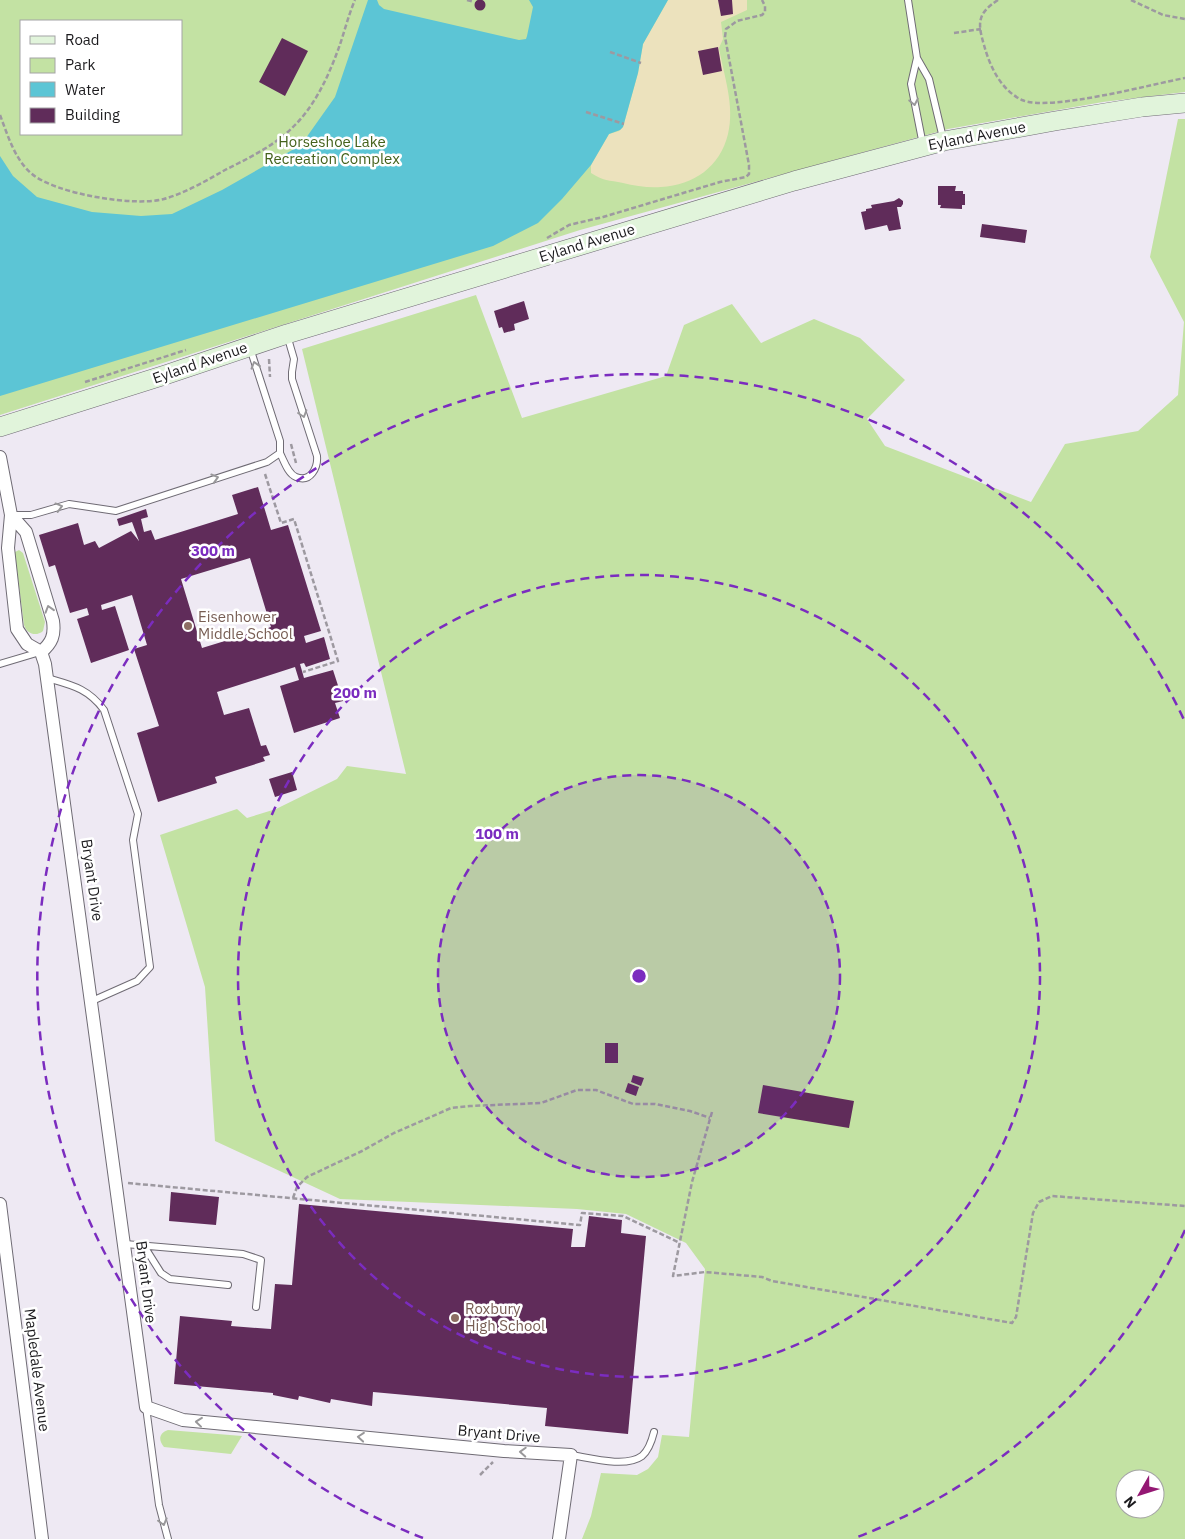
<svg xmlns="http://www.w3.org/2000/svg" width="1185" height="1539" font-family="'IBM Plex Sans',sans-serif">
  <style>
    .green { fill: #c3e2a3; fill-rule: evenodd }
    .sand { fill: #ece2bd }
    .water { fill: #5cc5d5 }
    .building { fill: #602c5a; fill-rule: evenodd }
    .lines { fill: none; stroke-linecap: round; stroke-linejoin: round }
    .lane-casing { stroke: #6f6b74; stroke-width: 8 }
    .street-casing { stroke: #6f6b74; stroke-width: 14 }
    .secondary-casing { stroke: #6f6b74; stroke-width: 20 }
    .path { stroke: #9d99a0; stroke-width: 2.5; stroke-dasharray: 5 2.5; stroke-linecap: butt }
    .lane { stroke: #fff; stroke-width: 6 }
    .street { stroke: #fff; stroke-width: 12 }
    .secondary { stroke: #e1f4db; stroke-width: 19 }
    .oneway { stroke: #99989a }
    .ring { fill: none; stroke: #7b2cbf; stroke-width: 2.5; stroke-dasharray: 9 6 }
    .education-dot { fill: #8d6e63; stroke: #fff; stroke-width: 2 }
    .labels { text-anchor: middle; stroke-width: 5; stroke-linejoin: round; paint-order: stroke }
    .street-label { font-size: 15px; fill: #1c1b1e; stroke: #fff }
    .park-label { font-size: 15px; fill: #44621b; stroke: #fff }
    .education-label { font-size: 15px; fill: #785e54; stroke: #fff; text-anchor: start }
    .centre { fill: #7b2cbf; stroke: #fff; stroke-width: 2.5 }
    .ring-label { font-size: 15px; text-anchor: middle; font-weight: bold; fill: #7b2cbf; stroke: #fff; stroke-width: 5; stroke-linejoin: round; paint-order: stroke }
  </style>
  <rect width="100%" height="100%" fill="#eee9f3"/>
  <path class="green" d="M0,0H1185V92L1103,102L948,129L580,230L0,415ZM21,21H181V134H21Z
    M1178,119H1185V1539H582L591,1516L601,1473L637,1475L648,1469L658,1457L662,1435L689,1437L705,1269L686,1243L626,1214L577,1209L340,1199L215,1141L205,987L160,835L237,809L247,818L276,809L337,779L347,766L406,774L302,349L476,295L522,418L666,376L684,325L732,304L761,343L814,319L860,338L905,380L867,419L885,446L1031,502L1065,444L1138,431L1178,395L1184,322L1150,257ZM1125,1479H1155V1509H1125Z
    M19,550L23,553L45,622L43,631C36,637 27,634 24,625L15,555V552Z
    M168,1430L242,1436L231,1454L164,1447C158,1440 159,1433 168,1430Z"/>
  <path class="sand" d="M668,0H747V10L721,22L723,39L719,48C724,76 735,106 728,134C720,167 694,185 661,187C649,188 635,186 623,183C609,180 603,181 591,173V165L609,134L619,131L623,127L638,73L643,44Z"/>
  <path class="water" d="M368,0H377L379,5L384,9L519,40L526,39L527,36L533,7L529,0H668L643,44L638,73L623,127L620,130L609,134L591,165L562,199L538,223L493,246L0,396V156L13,176L37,197L92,212L141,216L172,214L222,190L301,145L335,97Z"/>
  <path class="building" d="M474.5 5a5.5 5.5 0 1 1 11 0a5.5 5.5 0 1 1-11 0Z
    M718,0H732L733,14L721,16Z
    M282,38L308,51L285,96L259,82Z
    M718,47L722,71L703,75L698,51Z
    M938,186H956L955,191H963V194H965V205H962V209L940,208L941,205H938Z
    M899,198L903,201V204L901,207H897L901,229L889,231L887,225L865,230L861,212L866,211V209L872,208L871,205L894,201Z
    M982,224L1027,230L1025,243L980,237Z
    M524,301L529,319L514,324L515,330L504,333L502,327L499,328L494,311Z
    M258,487L271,530L288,525L321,631L304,636L306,643L324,637L330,659L306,667L304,663L300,664L304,678L333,670L343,701L335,703L340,718L294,733L280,686L299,680L295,667L217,692L224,715L249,708L261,746L266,745L270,755L263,757L265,761L215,777L217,783L158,802L137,733L159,726L134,649L147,645L132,595L101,605L102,610L115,606L129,650L91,663L77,619L89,615L87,608L70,613L55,565L49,567L39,535L78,523L84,545L95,541L99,548L131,531L139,541L132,522L119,526L117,519L146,509L148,517L141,519L144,532L151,530L155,540L238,514L232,495ZM250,558L271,627L202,648L181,579Z
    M292,772L297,790L275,797L269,779Z
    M605,1043H618V1063H605Z
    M633,1075L644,1078L641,1086L631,1082Z
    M628,1083L639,1087L636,1096L625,1092Z
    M763,1085L854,1101L849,1128L758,1113Z
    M171,1192L219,1197L216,1225L169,1221Z
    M299,1204L573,1229L571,1247H585L589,1216L622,1220L621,1233L646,1236L628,1434L545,1426L547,1408L373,1392L372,1406L331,1399L330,1403L299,1396L298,1400L273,1395V1393L174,1384L180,1316L232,1321L231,1326L271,1329L275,1284L292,1285Z"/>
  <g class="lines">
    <defs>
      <path id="lane" d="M908,0L917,58L929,79L943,138
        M917,58L911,84L923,145
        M280,453C284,461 288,474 296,477C311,483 318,467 317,456L292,379V372L294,359L287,335
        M12,515H31L69,504L116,511L267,462L280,453V441L250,348
        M0,664L40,652
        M47,678C71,685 88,688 104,710L138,814L133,840L150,967L137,981L92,1001
        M125,1244L243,1254L261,1260L256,1307
        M144,1246L161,1273L170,1279L228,1285
        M146,1407L159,1505L168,1539
        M571,1455C590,1458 626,1468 642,1456C649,1450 652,1440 654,1432"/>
      <path id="street" d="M0,457L11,515
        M41,652C52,643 55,635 53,621L26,532L11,515L8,548L17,629L27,644L41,652L45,664L146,1407L183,1420L504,1451L571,1455L559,1539
        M0,1204L42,1539"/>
      <path id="secondary" d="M0,427L165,375L287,334L794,181L944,141L1055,121L1142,107L1185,103"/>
    </defs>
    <use href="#lane" class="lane-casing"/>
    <use href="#street" class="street-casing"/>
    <use href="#secondary" class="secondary-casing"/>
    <path class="path" d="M467,0L474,2
      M998,0C978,13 977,22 984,45C990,67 1001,90 1022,100C1049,112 1152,84 1185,78
      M1131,0L1163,15L1185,19
      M954,33L981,29
      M610,52L641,63
      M586,112L624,124
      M0,115C8,136 15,160 32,174C56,194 135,207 164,199C185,193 206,181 225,170C249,158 276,145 295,125C315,105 328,77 338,50C344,34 348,16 355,0
      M547,238L569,225L603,217L720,182L746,177L749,174V165L725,37L726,29L737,21L762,15L765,12V6L762,0
      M269,359L270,377
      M85,382L186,350
      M291,444L296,463
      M265,474L281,523L294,519L338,661L303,672
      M712,1112L692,1182L673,1276L705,1272L762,1277L772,1281L1012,1323L1016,1317L1033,1213L1039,1202L1052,1196L1185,1206
      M128,1183L580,1225L582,1213L623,1216L680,1243
      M293,1198L297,1187L307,1177L362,1151L394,1133L451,1108L470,1106L541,1103L577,1090H596L633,1104H655L690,1111L710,1118
      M480,1475L493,1462"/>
    <use href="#lane" class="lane"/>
    <use href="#street" class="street"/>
    <use href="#secondary" class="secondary"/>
  </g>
  <defs><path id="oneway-chevron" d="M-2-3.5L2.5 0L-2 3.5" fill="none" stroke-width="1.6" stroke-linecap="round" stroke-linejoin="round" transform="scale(1.25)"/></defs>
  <g class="oneway">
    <use href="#oneway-chevron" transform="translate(914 102) rotate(79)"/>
    <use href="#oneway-chevron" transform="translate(255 365) rotate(-107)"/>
    <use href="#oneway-chevron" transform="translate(303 414) rotate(72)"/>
    <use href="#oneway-chevron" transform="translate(215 478) rotate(-17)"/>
    <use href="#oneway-chevron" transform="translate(59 507) rotate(-15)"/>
    <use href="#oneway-chevron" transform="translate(49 609) rotate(-107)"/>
    <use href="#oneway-chevron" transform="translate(199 1422) rotate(-174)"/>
    <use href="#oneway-chevron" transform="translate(361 1437) rotate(-175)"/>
    <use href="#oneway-chevron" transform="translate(523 1452) rotate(-177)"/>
    <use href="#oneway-chevron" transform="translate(163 1522) rotate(75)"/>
  </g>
  <circle cx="639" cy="976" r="201" fill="#7b2cbf" fill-opacity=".12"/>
  <g class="ring">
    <circle cx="639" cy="976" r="201"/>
    <circle cx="639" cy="976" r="401"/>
    <path d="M1185 1230A602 602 0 0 1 855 1538M423 1538A602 602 0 1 1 1185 722"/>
  </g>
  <g class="education-dot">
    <circle cx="188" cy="626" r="5"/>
    <circle cx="455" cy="1318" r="5"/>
  </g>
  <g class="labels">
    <g class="street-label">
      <text transform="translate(977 136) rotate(-11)" y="5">Eyland Avenue</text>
      <text transform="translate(587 243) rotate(-17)" y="5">Eyland Avenue</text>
      <text transform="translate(200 363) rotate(-19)" y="5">Eyland Avenue</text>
      <text transform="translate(92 880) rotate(82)" y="5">Bryant Drive</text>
      <text transform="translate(146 1282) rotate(83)" y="5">Bryant Drive</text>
      <text transform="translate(37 1370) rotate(83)" y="5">Mapledale Avenue</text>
      <text transform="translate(499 1434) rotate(5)" y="5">Bryant Drive</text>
    </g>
    <g class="park-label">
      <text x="332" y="147">Horseshoe Lake<tspan x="332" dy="17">Recreation Complex</tspan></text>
    </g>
    <g class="education-label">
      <text x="198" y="622">Eisenhower<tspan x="198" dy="17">Middle School</tspan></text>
      <text x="465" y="1314">Roxbury<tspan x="465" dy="17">High School</tspan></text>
    </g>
  </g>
  <circle cx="639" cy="976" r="8" class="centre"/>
  <g class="ring-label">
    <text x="213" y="556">300 m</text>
    <text x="355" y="698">200 m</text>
    <text x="497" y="839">100 m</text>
  </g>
  <rect x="20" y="20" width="162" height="115" fill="#ffffff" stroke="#a4a4a5"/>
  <rect x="30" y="36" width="25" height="8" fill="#e1f4db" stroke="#a4a4a5"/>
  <text x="65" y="45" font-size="15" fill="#1c1b1e">Road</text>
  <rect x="30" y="58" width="25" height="15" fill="#c3e2a3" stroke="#a4a4a5"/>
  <text x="65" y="70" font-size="15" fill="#1c1b1e">Park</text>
  <rect x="30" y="82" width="25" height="15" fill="#5cc5d5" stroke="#a4a4a5"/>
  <text x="65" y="95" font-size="15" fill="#1c1b1e">Water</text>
  <rect x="30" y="108" width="25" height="15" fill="#602c5a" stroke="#a4a4a5"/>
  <text x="65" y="120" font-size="15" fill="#1c1b1e">Building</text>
  <g transform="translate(1140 1494) rotate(231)"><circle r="24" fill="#ffffff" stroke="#a4a4a5"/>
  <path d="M0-4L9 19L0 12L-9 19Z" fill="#941873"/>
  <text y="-8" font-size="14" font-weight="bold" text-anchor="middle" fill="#1c1b1e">N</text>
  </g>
</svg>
